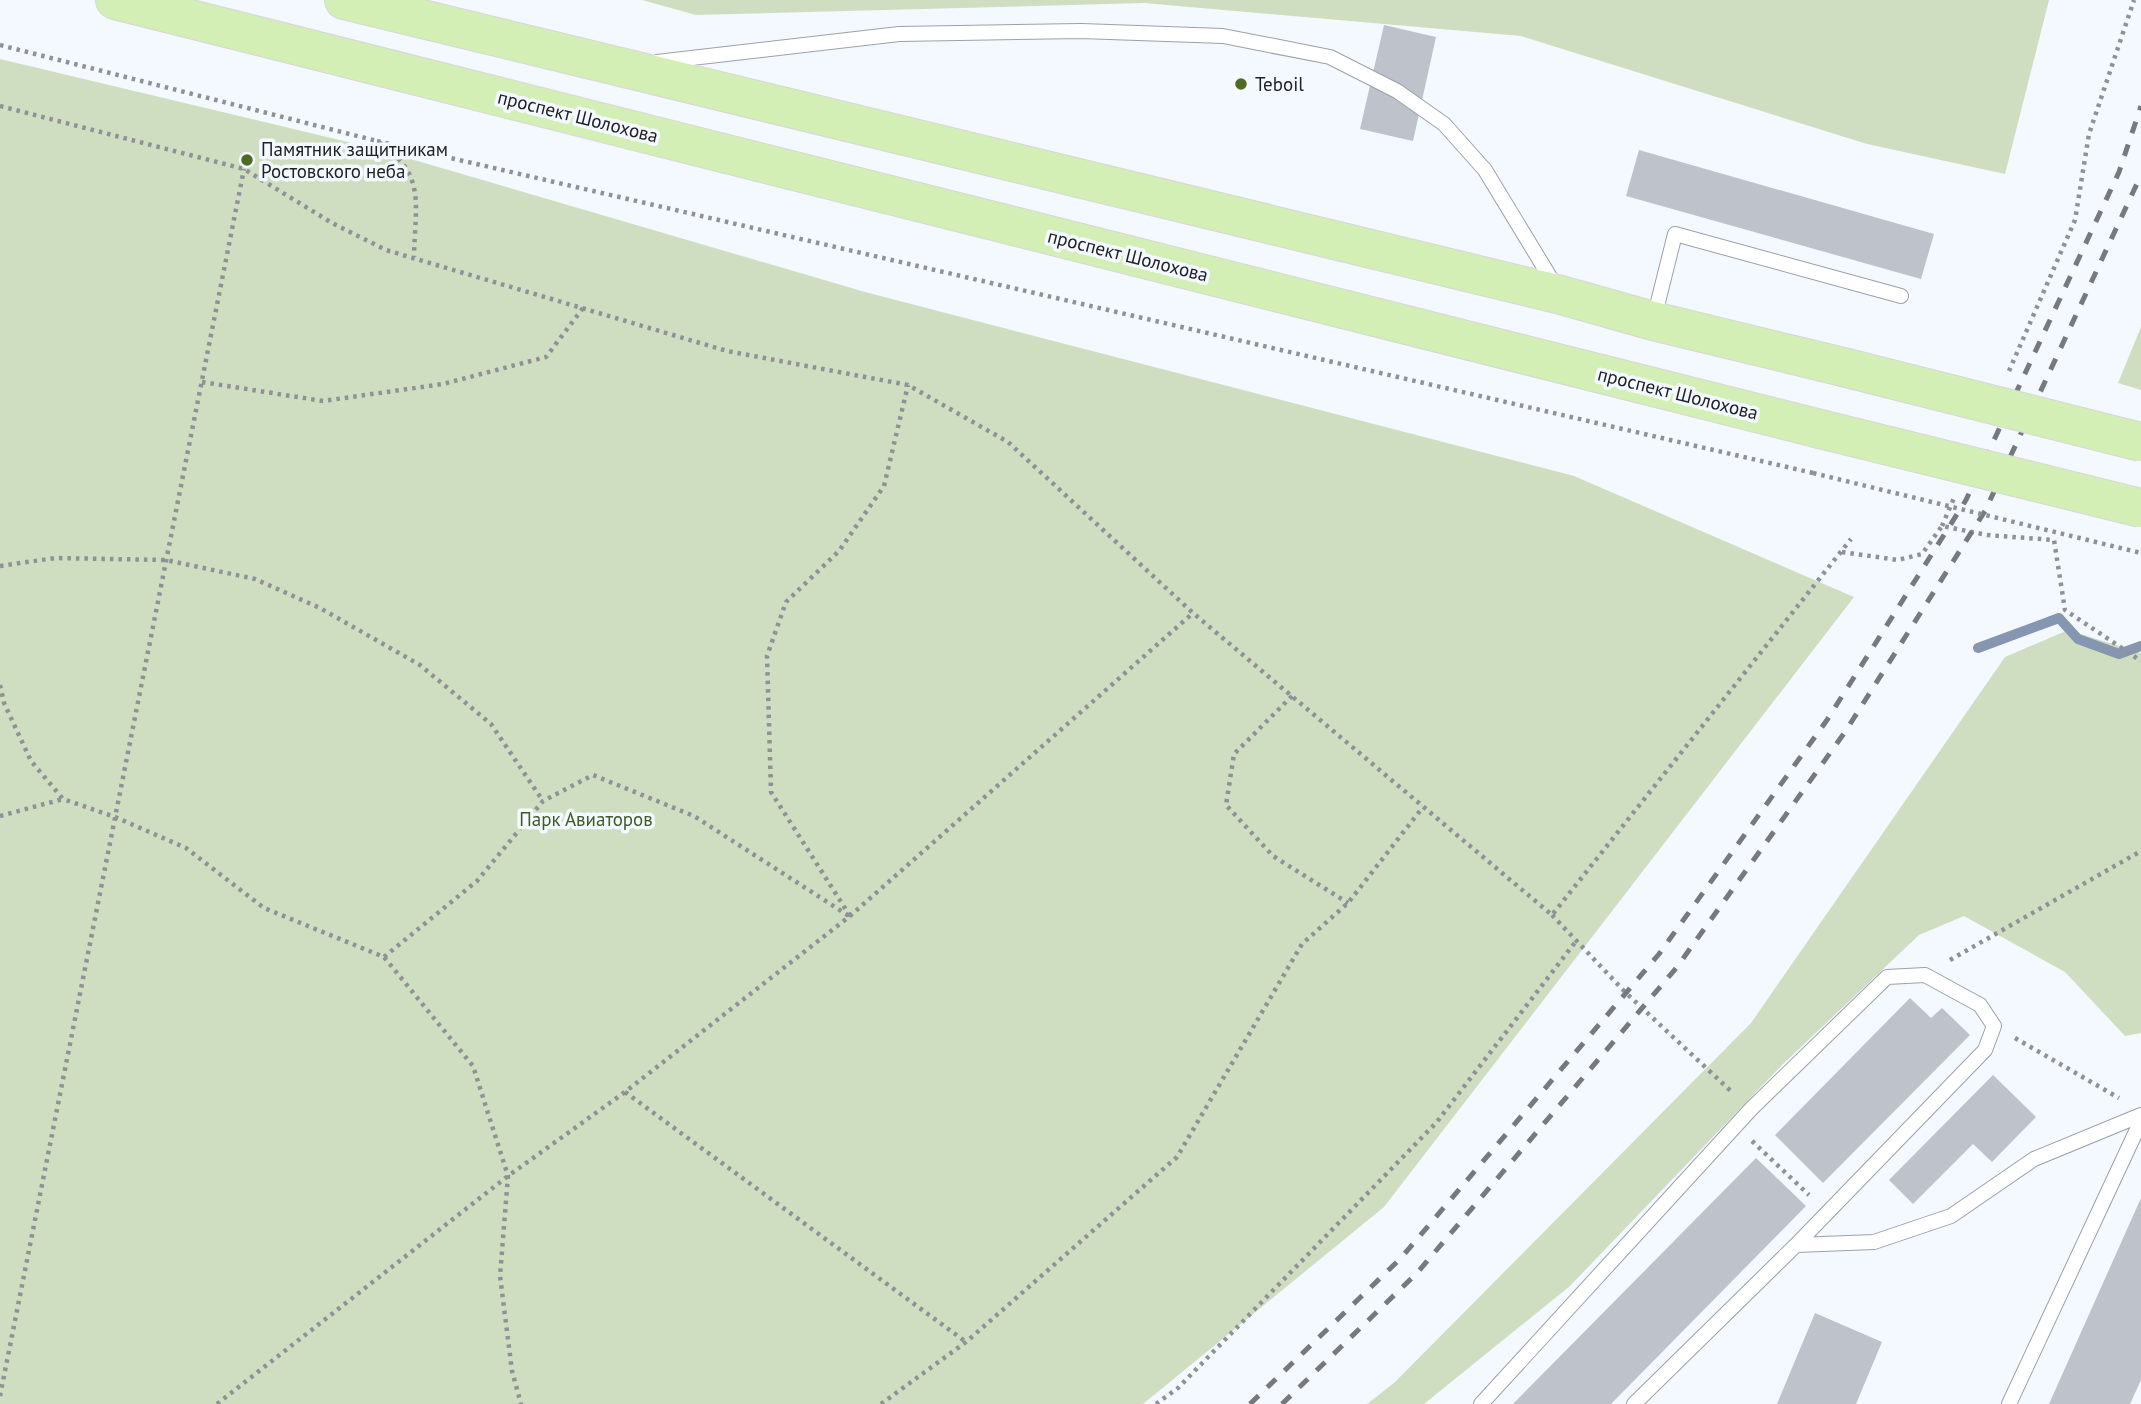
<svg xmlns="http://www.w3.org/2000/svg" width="2141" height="1404" font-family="'PT Sans',sans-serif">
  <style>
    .green { fill: #cfdec1 }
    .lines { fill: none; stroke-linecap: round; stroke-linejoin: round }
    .stream { stroke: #8695b0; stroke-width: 10 }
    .building { fill: #bec2ca }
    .service-casing { stroke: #9ca1a8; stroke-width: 16 }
    .primary-casing { stroke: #d6d7d7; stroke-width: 40 }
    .path { stroke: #8f9196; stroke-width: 4.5; stroke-dasharray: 3.5 5; stroke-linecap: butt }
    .service { stroke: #fff; stroke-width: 14 }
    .primary { stroke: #d3efb6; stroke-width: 38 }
    .rail { stroke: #77797e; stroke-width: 5; stroke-dasharray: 12 12; stroke-linecap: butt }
    .primary-bridge-casing { stroke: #d6d7d7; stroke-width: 40; stroke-linecap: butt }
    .path-bridge { stroke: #8f9196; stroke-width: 4.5; stroke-dasharray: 3.5 5; stroke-linecap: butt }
    .primary-bridge { stroke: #d3efb6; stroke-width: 38 }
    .poi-dot { fill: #4b6c22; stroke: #f4f8ff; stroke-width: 2.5 }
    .labels { text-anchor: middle; stroke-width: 7; stroke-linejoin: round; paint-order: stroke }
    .poi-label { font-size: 19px; fill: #1e1f22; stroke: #f4f8ff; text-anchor: start }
    .street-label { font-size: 19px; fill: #1e1f22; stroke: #f4f8ff }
    .park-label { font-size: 19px; fill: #415b24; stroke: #f4f8ff }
  </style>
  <rect width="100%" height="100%" fill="#f4f8ff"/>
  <path class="green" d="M642,0H2049L2005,174L1867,144L1521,36L1144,3L696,15Z
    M0,59L373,148L865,292L1574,476L1854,597L1384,1207L1143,1404H0Z
    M2141,327V390L2118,383Z
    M2068,630L2141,653V1033L2125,1036L2065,972L1964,916L1919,935L1782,1065L1570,1286L1424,1404H1367L1394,1383L1751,1023L2005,657Z"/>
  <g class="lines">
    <path class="stream" d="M1978,648L2059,618L2078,639L2119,654L2141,646"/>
  </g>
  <path class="building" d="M1384,25L1436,37L1413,141L1360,129Z
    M1639,150L1934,234L1921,279L1626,196Z
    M1910,998L1931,1018L1942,1008L1970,1035L1823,1183L1775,1135Z
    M1993,1075L2036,1117L1992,1162L1973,1144L1913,1204L1889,1180Z
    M1756,1158L1806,1206L1611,1404H1513Z
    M2141,1198V1380L2130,1404H2049Z
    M1815,1313L1882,1342L1856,1404H1777Z"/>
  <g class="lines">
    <defs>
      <path id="service" d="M657,62L899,34L1081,31L1223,36L1330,57L1397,91L1444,124L1485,170L1556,287
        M1654,318L1675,234L1901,296
        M1481,1404L1751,1109L1887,977L1925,975L1980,1005L1994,1026L1985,1050L1796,1245
        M1634,1404L1796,1245L1874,1242L1951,1216L2034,1159L2141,1115
        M2009,1404L2141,1121"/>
      <path id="primary" d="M115,0L1820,429
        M344,0L1561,295L1653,321L1843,367"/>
    </defs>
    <use href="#service" class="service-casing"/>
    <use href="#primary" class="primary-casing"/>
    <path class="path" d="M0,45L377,141C427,174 415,203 414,257
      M0,106L244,169L332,223L386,250L727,351L908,385L1008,442L1193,613L1552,915L1851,539
      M377,141L1813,473
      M2009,371L2075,220L2089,134L2134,0
      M202,382L323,401L443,384L546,357L583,308
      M1942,526L1954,498
      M1842,552L1898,560L1922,554L1942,526L1987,535L2054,540L2065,610L2141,661
      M0,566L55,558L166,560L255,579L320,608L420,665L491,724L543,801
      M0,685L4,703L31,761L63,799L115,817L186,848L264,908L384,957L473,1066L508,1176L500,1276L512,1371L521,1404
      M1292,696L1234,754L1226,805L1273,856L1348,903
      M0,816L63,799
      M1552,915L1626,993L1733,1093
      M850,916L771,792L767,656L786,602L839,551L884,486L908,385
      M384,957L477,881L543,801L593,775L694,816L849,916
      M1950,960L2141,851
      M2015,1038L2119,1098
      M625,1092L966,1342
      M1752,1141L1809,1195
      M0,1396L244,169
      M217,1404L508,1176L625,1092L850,916L1193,613
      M881,1404L966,1342L1177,1157L1302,944L1348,903L1423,807
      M1156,1404L1178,1388L1436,1123L1577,940"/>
    <use href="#service" class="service"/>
    <use href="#primary" class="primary"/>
    <path class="rail" d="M1250,1404L1401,1258L1659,954L1827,720L1966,500L2119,172L2141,106
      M1282,1404L1417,1273L1677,967L1845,732L1985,511L2141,175"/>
    <defs>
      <path id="primary-bridge" d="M1843,367L2141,442
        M1820,429L2141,508"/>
    </defs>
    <use href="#primary-bridge" class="primary-bridge-casing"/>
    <path class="path-bridge" d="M1813,473L2141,553"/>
    <use href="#primary-bridge" class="primary-bridge"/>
  </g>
  <g class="poi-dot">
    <circle cx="1241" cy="84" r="7"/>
    <circle cx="247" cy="160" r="7"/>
  </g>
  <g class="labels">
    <g class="poi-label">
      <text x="1255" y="91">Teboil</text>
      <text x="261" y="156">Памятник защитникам<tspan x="261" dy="22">Ростовского неба</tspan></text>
    </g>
    <g class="street-label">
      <text transform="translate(578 116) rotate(14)" y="7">проспект Шолохова</text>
      <text transform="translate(1128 255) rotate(14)" y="7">проспект Шолохова</text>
      <text transform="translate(1678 393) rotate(14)" y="7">проспект Шолохова</text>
    </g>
    <g class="park-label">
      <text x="586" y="826">Парк Авиаторов</text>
    </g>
  </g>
</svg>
